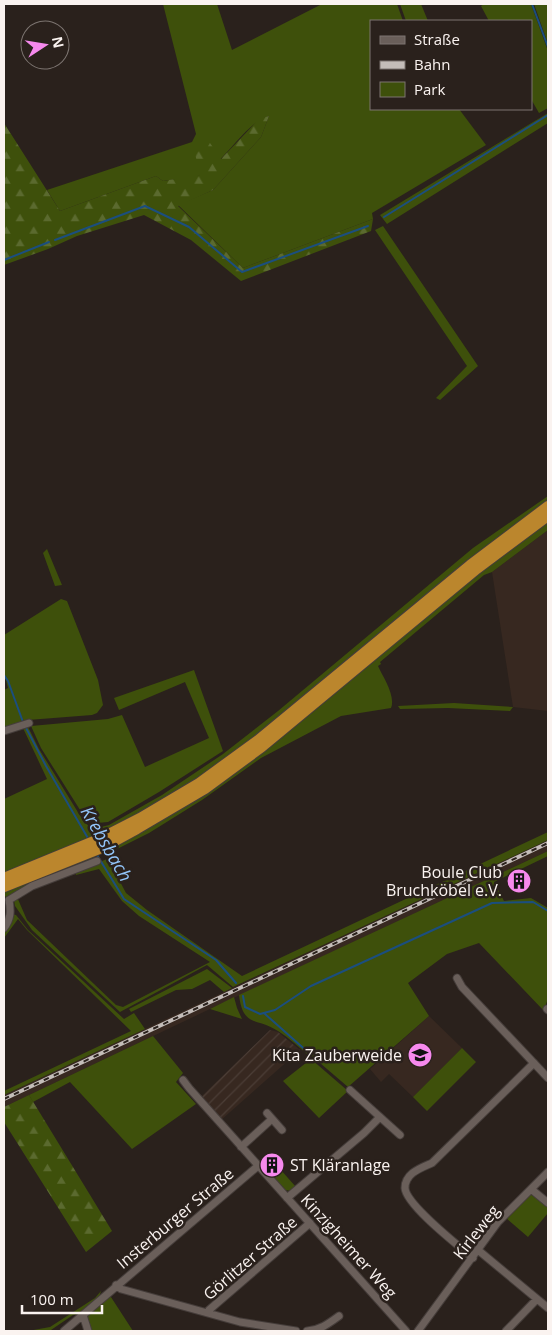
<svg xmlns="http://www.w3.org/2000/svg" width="552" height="1335" font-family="'Open Sans',sans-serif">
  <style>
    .built { fill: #372820 }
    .industrial { fill: url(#industrial-furrows) }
    .green { fill: #3e500b }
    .forest { fill: url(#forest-firs) }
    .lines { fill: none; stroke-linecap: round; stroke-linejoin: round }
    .stream { stroke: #1b4e7f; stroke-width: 2 }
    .minor-casing { stroke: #453d3a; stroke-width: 9 }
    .highway-casing { stroke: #453d3a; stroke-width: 12 }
    .minor { stroke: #6a5f5a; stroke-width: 7 }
    .highway { stroke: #bb862d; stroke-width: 10 }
    .rail-casing { stroke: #c4bdb9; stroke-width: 4 }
    .rail { stroke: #2a211c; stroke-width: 2; stroke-dasharray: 5.5; stroke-linecap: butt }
    .labels { text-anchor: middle; stroke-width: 5; stroke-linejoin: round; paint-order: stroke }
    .poi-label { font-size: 16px; fill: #faf3f0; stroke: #2a211c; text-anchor: end }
    .street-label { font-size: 16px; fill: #faf3f0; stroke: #2a211c }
    .water-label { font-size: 18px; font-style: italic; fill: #92c4f8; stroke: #2a211c }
  </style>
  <defs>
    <pattern id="industrial-furrows" width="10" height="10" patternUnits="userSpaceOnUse" patternTransform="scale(1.25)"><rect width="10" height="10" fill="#372820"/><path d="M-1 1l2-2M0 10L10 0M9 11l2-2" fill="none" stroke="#4b3d36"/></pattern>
    <pattern id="forest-firs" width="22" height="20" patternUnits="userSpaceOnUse" patternTransform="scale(1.25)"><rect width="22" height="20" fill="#3e500b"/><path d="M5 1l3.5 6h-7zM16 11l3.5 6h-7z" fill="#5b6a2f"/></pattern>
  </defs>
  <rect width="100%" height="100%" fill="#2a211c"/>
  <path class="built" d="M548,530V711L513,707L492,572Z
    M548,840V851L210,1009L4,1107V1095Z
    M429,1016L462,1048L413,1097L389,1074L381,1082L370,1069Z"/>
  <path class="industrial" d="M270,1030L278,1032L300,1050L221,1120L202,1096Z"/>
  <path class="green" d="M163,4H217L232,50L322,4H397L403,21H371V109H459L486,145L372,213L373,219L243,268L178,205L213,190L261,137L269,116C245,123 226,161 202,174C193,179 174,179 163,181L156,176L60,211L47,190L192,142L196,134Z
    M400,4H421L428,21H406Z
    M484,4H531L548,51V108L539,113L531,99V21H489L481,6Z
    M534,4H548V44Z
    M548,113V123L387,224L380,215Z
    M383,226L478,366L440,400L436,398L467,366L375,230Z
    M548,496V502L397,618L280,718L197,780L139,814L100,833L4,873V799L47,779L23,728L28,727L39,749L84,822L90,827L97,828L109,825L162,795L223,754L278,711L473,548Z
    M548,521V530L492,572L484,575L380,662L381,664L378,666C383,677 396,696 391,708L341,716L261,758L202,800L149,833L105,855L102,851Z
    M47,549L62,585L55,586L43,553Z
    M61,599L67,601L98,680L103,705L97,713L92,715L28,720L4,729V690L8,688L6,680L4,678V635Z
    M194,670L223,751L159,792L108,822L97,823L87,821L41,748L31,726L108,719L122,715L145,767L209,738L185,682L119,710L114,698Z
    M454,703L513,707L510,711L448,708L400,709L398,706Z
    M548,832V840L233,987L207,965L120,1012L32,930L15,906L14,901L17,897L27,920L116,1005L123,1007L210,962L139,916L122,901L99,869L76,875L75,872L112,857L116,874L126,893L147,910L242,976Z
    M548,851V856L494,882L504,901L531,898L548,908V998L544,1011L479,943L447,954L408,983L429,1016L348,1087L313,1057L309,1056C299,1047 289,1038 278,1031C257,1017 243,1028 239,995Z
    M94,855L97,860L9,898L4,896V890Z
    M12,914L16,915L28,930L124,1019L134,1013L145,1029L4,1095V1091L131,1031L27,930L18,919L4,938V931Z
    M207,969L232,988L224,992L210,980L192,989L176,990L131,1012L129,1009Z
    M234,997L237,1008L242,1019L210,1009Z
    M153,1036L183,1073L176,1082L196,1104L132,1149L70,1082L33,1102L29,1095Z
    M462,1048L476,1062L427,1111L413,1097Z
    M311,1059L348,1091L319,1118L283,1081Z
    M272,1160L296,1187L291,1191L285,1190L265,1167Z
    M532,1192L548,1207V1213L528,1237L506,1218Z
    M101,1291L99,1298L83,1313L73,1315L51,1330L28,1331L50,1327L95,1298Z
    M109,1294L133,1331H91L85,1315Z"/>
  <path class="forest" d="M269,116L261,137L213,190L178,206L243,268L373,219L371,231L241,281L191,240L144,215L77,236L48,249L4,265V123L60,211L156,176L163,181L200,175L193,145L210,143L221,159L259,119Z
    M29,1095L112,1231L86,1252L4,1122V1107Z"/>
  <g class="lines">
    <path class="stream" d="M532,4L548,47
      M384,217L548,115
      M55,240L145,206L189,227L242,272L368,226
      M4,260L49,242
      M4,675L8,681L23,722
      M25,726L46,766L89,840
      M97,855L124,899L216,960L236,983
      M243,996L245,1007L260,1014L275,1010L311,986L492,903L533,902L548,911
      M265,1014L310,1054"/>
    <defs>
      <path id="minor" d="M4,731L29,723
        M9,900L32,886L97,861
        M4,928C11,919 11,911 9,900
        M457,978L462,987L548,1078
        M547,1009L548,1010
        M183,1080L189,1088L406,1331
        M350,1090L400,1135
        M267,1113L282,1130
        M241,1147L272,1119
        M531,1189L548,1203
        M287,1198L364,1133L380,1117
        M478,1250L548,1308
        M473,1258C459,1246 406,1205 405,1188C405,1173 421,1168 432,1163L534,1063
        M116,1285L121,1289L240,1322L296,1331
        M208,1313L209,1310L310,1223
        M83,1315L88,1331
        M64,1331L258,1166
        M307,1331C320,1330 328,1324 339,1316
        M418,1331L498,1222L548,1172
        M506,1331L537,1299"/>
      <path id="highway" d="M4,878L99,839L140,818L199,783L258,740L470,565L548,506
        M4,887L104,847L137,829L205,789L262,747L477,569L548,516"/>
    </defs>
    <use href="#minor" class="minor-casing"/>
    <use href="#highway" class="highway-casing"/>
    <use href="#minor" class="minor"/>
    <use href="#highway" class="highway"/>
    <defs>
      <path id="rail" d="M4,1099L548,843"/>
    </defs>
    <use href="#rail" class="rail-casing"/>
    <use href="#rail" class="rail"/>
  </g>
  <defs>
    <symbol id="building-disc" viewBox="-11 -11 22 22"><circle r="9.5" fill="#f689ed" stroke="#2a211c"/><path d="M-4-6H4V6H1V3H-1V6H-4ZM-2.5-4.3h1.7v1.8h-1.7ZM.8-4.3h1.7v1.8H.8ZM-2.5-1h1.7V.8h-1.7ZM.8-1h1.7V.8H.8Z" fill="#111"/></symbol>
    <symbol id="school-disc" viewBox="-11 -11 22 22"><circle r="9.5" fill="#f689ed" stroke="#2a211c"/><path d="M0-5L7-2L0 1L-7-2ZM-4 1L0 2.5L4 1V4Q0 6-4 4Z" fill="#111"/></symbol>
  </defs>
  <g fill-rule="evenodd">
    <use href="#building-disc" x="505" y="867" width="28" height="28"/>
    <use href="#school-disc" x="406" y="1041" width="28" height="28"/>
    <use href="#building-disc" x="258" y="1151" width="28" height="28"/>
  </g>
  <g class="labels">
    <g class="poi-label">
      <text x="502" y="878">Boule Club<tspan x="502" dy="18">Bruchköbel e.V.</tspan></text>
      <text x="402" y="1061">Kita Zauberweide</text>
      <text x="290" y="1171" text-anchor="start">ST Kläranlage</text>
    </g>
    <g class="street-label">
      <text transform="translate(175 1218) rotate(-40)" y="6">Insterburger Straße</text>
      <text transform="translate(476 1232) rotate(-52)" y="6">Kirleweg</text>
      <text transform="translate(349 1246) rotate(48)" y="6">Kinzigheimer Weg</text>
      <text transform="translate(250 1258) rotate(-41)" y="6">Görlitzer Straße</text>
    </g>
    <g class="water-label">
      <text transform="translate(106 844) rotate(60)" y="6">Krebsbach</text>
    </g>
  </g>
  <rect width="552" height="1335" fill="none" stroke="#faf3f0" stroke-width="10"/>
  <rect x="370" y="20" width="162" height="90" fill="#2a211c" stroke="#7d7571"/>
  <rect x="380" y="36" width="25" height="8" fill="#6a5f5a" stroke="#7d7571"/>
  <text x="414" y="45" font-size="15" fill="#faf3f0">Straße</text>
  <rect x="380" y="61" width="25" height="8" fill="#c4bdb9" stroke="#7d7571"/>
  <text x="414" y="70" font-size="15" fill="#faf3f0">Bahn</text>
  <rect x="380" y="82" width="25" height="15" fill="#3e500b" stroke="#7d7571"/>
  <text x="414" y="95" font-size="15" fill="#faf3f0">Park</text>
  <g transform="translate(45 45) rotate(78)"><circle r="24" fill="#2a211c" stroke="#7d7571"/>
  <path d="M0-4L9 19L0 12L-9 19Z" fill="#f689ed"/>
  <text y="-8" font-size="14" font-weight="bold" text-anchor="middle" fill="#faf3f0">N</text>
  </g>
  <path d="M22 1305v8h80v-8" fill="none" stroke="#faf3f0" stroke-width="2.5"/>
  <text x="30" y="1305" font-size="15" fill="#faf3f0" stroke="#2a211c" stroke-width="4" paint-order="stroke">100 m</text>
</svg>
